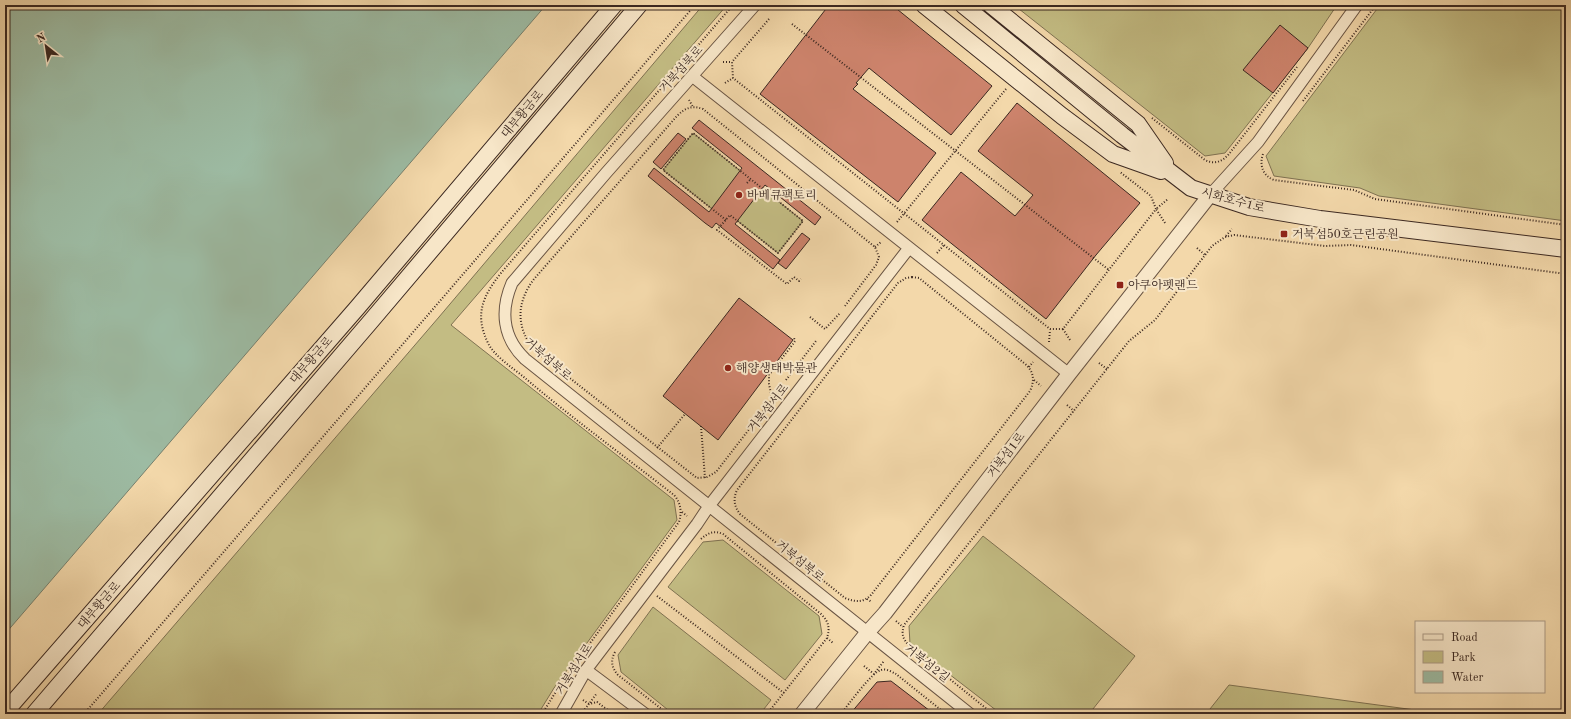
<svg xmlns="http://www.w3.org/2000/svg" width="1571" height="719" font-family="'Old Standard TT','Noto Serif KR',serif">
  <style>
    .green { fill: #c3bc83; stroke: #7f7252 }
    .water { fill: #9dbba3; stroke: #76806f }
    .building { fill: #cd836c; stroke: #3b2821 }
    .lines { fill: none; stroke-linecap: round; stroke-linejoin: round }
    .minor-casing { stroke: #695443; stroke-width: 13 }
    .tertiary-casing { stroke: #695443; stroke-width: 16 }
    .secondary-casing { stroke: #3b2821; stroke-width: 18 }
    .path { stroke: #3b2821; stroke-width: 2; stroke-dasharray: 1 2; stroke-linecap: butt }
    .minor { stroke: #f7e6c8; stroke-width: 11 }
    .tertiary { stroke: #f7e6c8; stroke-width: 14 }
    .secondary { stroke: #f7e6c8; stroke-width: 16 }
    .poi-dot { fill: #8f2418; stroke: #f7e6c8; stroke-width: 1.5 }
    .labels { text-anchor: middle; stroke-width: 4; stroke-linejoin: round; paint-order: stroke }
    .street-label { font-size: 12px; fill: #3b2821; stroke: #f7e6c8 }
    .poi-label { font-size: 12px; fill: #3b2821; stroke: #f7e6c8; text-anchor: start }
  </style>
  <rect width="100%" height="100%" fill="#f3d8aa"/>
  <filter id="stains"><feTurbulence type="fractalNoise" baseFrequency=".005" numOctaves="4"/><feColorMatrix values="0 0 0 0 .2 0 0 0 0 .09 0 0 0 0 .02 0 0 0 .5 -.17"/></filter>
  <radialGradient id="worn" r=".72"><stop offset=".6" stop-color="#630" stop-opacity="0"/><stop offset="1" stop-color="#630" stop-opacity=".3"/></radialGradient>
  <path class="green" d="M703,5H727L451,325L674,500L677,520L554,688L538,714H98L439,317Z
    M1014,5H1337L1308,48L1225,153L1205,156Z
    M1380,5H1566V221L1379,196L1360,188L1274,176L1266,156Z
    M693,133L803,221L778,253L730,215L726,220L663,170Z
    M983,536L1135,656L1089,714H1001L910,644L909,626Z
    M723,540L819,616L822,634L785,680L668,587L703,542Z
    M653,607L771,700L760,714H673L621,672L618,655Z
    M1229,685L1445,714H1206Z"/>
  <path class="water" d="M5,5H546L5,634Z"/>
  <path class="building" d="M829,5H892L992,86L951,135L869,68L856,83L858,84L853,89L936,153L898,202L760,94Z
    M1280,25L1308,48L1273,93L1243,70Z
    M1017,103L1140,203L1096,255L1046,319L922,220L961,172L1015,216L1033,195L978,151Z
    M699,120L821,217L815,225L765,185L735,224L780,260L773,269L716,223L712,228L705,223L648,176L654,168L709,212L742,168L692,128Z
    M678,133L686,139L661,169L653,162Z
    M802,233L810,239L786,269L778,263Z
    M739,298L793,340L718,440L663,396Z
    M891,681L934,714H850L877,682Z"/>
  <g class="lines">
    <defs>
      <path id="minor" d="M755,5L606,173L512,283C500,311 503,338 525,359L970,714
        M692,76L1069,374
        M1210,195L1258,142L1357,5
        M586,670L645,714
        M561,714L586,670L697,524L709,506L909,248"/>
      <path id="tertiary" d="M802,714L867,633L885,613L1069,374L1210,195"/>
      <path id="secondary" d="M924,5L1062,116L1113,154L1161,171
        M963,5L1122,135L1191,188L1249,207L1320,219L1566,249
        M991,5L1138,124L1165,163
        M5,712L357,308L614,5
        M34,714L371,321L639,5"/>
    </defs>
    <use href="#minor" class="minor-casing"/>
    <use href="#tertiary" class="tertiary-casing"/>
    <use href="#secondary" class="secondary-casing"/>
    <path class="path" d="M769,19L732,62L733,78L1050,329H1063L1156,209L1151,196L1120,172
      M792,24L1109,270
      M723,62H731
      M725,83L733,78
      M689,100L693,107
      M1303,101L1376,5
      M1152,118L1205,160C1215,165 1223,161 1229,154L1297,67
      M1263,154C1259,165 1263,176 1274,180L1354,190L1375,199L1566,225
      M747,183L751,179
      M726,220L663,170L693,133L803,221L778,253L730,215L717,230L787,284L794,277L799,281L801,279
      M897,222L1006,89
      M1165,223L1156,209L1168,199
      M1226,236L1232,229
      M875,247L881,242
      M1197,248L1205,255
      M937,253L944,245
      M912,277L919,278L1024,363C1034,371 1035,380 1030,391L871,595C863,603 855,602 845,598L740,514C734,506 733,499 737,490L898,283L906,278Z
      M810,317L825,329L840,313
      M1063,329L1070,340
      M1049,342L1050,330
      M1099,363L1107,369
      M1029,367L1033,362
      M786,380L816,341
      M1034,380L1041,386
      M778,392L716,472L707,477L697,478L534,350C516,327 516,303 534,279L677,116C685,108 692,105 703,109L875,247L879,257L876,265L845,306
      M772,399L769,384V375L793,344L795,341L794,338
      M1067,405L1074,411
      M701,426L705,478
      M657,448L685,414
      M682,512L687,516
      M701,539C708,533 714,530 723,534L821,614C829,622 830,628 827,638L767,714
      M657,596L784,693
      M867,599L872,602
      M896,621L903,627
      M827,638L833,643
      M585,650L679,522C682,512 681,503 674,495C624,456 573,419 525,378C513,368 495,357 488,343C474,314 483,296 501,273L733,5
      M615,652C610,661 612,668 618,675L668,714
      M864,666L874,674L884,661
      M583,700L589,704L597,693
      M84,714L695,5
      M542,714L560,685L576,663
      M581,714L589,704L597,702L613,714
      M841,714C848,705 872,672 881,670C886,668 892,672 896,674L946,714
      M993,714L909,646C903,638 901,635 904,625L1129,341L1155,320L1212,246L1225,237L1234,235L1325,246L1351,245L1566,274"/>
    <use href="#minor" class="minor"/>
    <use href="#tertiary" class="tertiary"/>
    <use href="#secondary" class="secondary"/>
  </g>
  <g class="poi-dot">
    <circle cx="739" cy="195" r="4"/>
    <rect x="1280" y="230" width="8" height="8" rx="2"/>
    <rect x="1116" y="281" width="8" height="8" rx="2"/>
    <circle cx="728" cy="368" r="4"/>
  </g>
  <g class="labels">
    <g class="street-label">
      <text transform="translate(681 69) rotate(-48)" y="4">거북섬북로</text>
      <text transform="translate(522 114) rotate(-50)" y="4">대부황금로</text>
      <text transform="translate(1233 200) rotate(15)" y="4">시화호수1로</text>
      <text transform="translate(548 359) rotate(41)" y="4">거북섬북로</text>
      <text transform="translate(311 360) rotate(-49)" y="4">대부황금로</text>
      <text transform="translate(768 408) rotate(-52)" y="4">거북섬서로</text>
      <text transform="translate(1006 455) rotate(-53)" y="4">거북섬1로</text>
      <text transform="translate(800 561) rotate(39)" y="4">거북섬북로</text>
      <text transform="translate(99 605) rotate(-49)" y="4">대부황금로</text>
      <text transform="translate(927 663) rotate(38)" y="4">거북섬2길</text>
      <text transform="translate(574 669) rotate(-58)" y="4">거북섬서로</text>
    </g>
    <g class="poi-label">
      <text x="747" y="199">바베큐팩토리</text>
      <text x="1292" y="238">거북섬50호근린공원</text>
      <text x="1128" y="289">아쿠아펫랜드</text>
      <text x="736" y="372">해양생태박물관</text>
    </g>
  </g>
  <rect width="1571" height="719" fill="none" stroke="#f3d8aa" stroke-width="20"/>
  <rect x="6" y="6" width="1559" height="707" fill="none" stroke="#3b2821" stroke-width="2"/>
  <rect x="10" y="10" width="1551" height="699" fill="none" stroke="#3b2821"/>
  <rect x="1415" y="621" width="130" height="72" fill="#f7e6c8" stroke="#ac9a85"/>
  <rect x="1423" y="634" width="20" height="6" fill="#f7e6c8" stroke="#ac9a85"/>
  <text x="1451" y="641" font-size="12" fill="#3b2821">Road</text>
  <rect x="1423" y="651" width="20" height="12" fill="#c3bc83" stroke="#ac9a85"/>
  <text x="1451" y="661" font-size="12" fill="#3b2821">Park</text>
  <rect x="1423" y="671" width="20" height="12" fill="#9dbba3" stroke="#ac9a85"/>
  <text x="1451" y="681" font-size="12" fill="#3b2821">Water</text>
  <g transform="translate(46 46) rotate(330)" stroke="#f7e6c8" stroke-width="3" paint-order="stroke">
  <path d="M0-3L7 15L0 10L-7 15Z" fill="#3b2821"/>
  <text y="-6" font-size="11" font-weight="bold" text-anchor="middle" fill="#3b2821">N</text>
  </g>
  <rect width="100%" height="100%" filter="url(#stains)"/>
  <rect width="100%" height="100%" fill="url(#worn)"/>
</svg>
